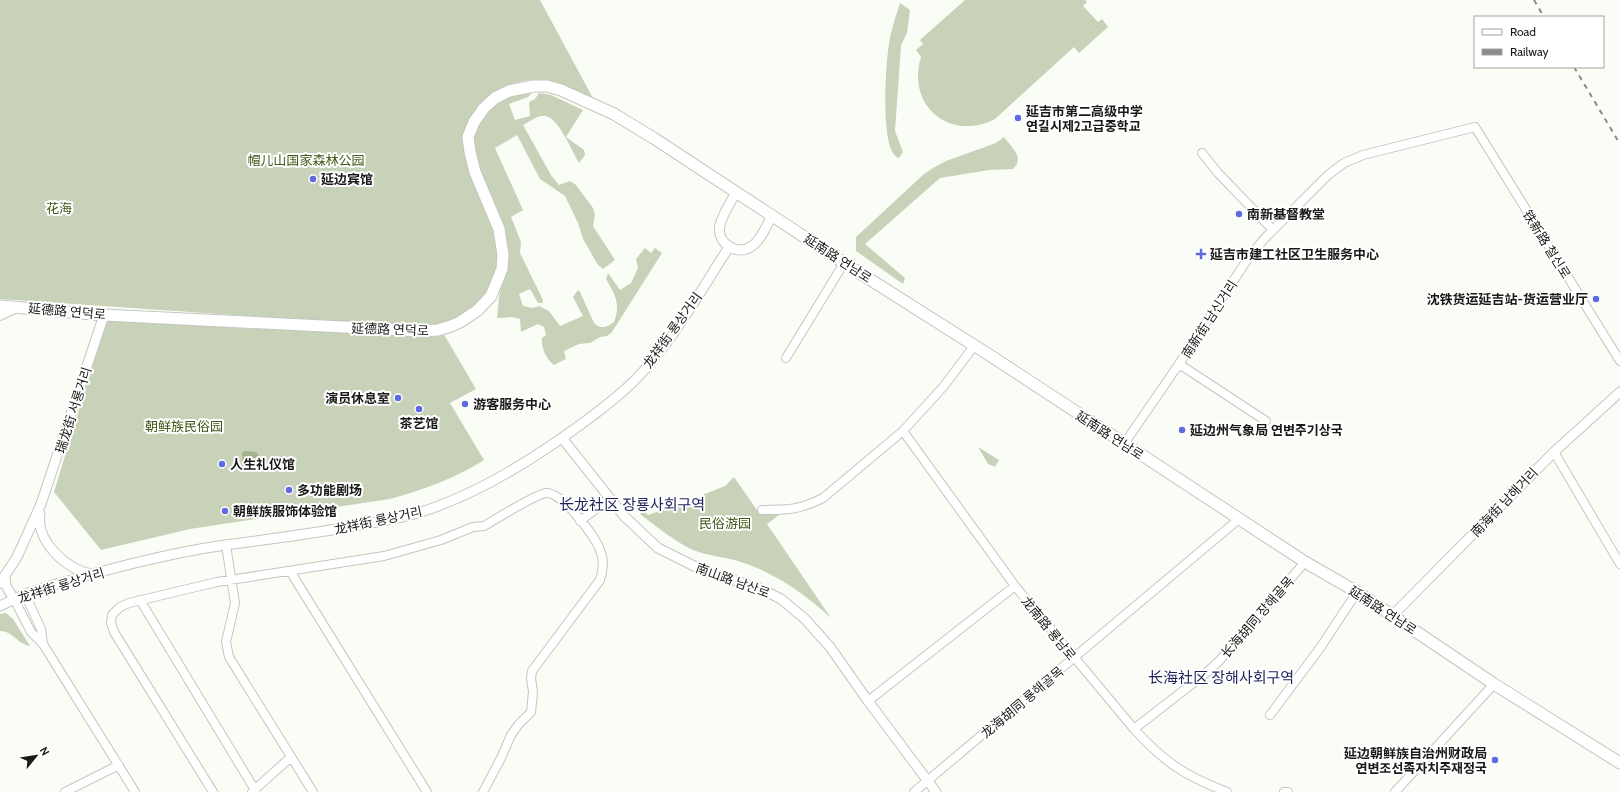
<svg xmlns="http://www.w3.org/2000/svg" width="1620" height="792" font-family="Cabin,'Noto Sans SC','Noto Sans KR',sans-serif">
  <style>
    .green { fill: #c7d2b8 }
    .water { fill: #a2b389 }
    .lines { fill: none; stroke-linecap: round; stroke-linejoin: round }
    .minor-casing { stroke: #c4c7c0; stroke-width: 10 }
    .tertiary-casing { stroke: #c4c7c0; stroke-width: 11 }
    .secondary-casing { stroke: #c4c7c0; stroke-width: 13 }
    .minor { stroke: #fff; stroke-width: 8 }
    .tertiary { stroke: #fff; stroke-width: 9 }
    .secondary { stroke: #fff; stroke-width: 11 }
    .rail { stroke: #8a8c88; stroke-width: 2; stroke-dasharray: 5 5; stroke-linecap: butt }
    .poi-dot { fill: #5f69e1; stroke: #fff; stroke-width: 1.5 }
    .labels { text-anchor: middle; stroke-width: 4; stroke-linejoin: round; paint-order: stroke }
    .poi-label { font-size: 13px; font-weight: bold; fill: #191a18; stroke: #fff; text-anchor: start }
    .park-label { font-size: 13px; fill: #435718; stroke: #fff }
    .street-label { font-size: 13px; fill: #191a18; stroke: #fff }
    .quarter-label { font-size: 15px; fill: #1f225b; stroke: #fff }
  </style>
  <rect width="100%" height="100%" fill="#fafdf6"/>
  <path class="green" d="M0,0H540L595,102L553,81C534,77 499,83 486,99C479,108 474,121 468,131C476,162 507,253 497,280C490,297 474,311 457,320C447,325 433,326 422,328L0,299Z
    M965,0H1085L1087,2L1083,6L1098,22L1102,19L1108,27L1079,53L1074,47L995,119C950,142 906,106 921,57L916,50L923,44L920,40Z
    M900,3L910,10L907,33L901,45L895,131L903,152L899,158C879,154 886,62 889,44C891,30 896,16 900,3Z
    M522,91L526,94L532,93L528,97L509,104L515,120L530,116L529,102L535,99L539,93L551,95L583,110L566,137L584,150L585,155L579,163C572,151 559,119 546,116C539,114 529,122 523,125L551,175L559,185L570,181L576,185L593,208L595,215L593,226L615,260L603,269L598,265L583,239L578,223L565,196L540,179L517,135L495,148L523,210L511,217L521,242L520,253L543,300V303H538L530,289L519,294L523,306L533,308L539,306L549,311L560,326L583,316L573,297L578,290L580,292L594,323C601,330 607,327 614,322C621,303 615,295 606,279L608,273L620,290L631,283L638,268L636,259L645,248L651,253L655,248L662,253L612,332L607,336L600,337L590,343L579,344L564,351L566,359L554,365C546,359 541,348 542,338L546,335L544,327L538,324L521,332L520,319L512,317L497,318L499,297L508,257L507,242L501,219L486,185L479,172L474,152V138L482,117L494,102Z
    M1004,137C1012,148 1025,157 1013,169L989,170L940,178L865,244L905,278L903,284L856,251V237L924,174L933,168L946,161L996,143Z
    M112,318L403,336L425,335L442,331L476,389L450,403L484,460C456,478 422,490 390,499L190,529L101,550L54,492L106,321Z
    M978,447L999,460L995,467L988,464Z
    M734,477L759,513L779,515L767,524L831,618C805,594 775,573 741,562C725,557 708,556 693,550C674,541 657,527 640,514L644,511L648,515L670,507L692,503L702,495L725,486Z
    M6,613L13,619L30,646C17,644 13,631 0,631V614Z"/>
  <path class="water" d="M245,451L256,452L261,458L260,464L245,466L243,464L242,453Z"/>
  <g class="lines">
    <defs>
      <path id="minor" d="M1202,153L1218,173L1273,230
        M0,316L15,309
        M786,358L844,263
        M1179,364L1266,421
        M903,431L1015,586L1134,729C1164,762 1185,776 1227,792
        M1124,444L1179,364L1247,260L1264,239L1328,175L1344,163L1363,155L1475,127L1620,361
        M1554,452L1620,564
        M762,510C788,510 799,510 823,498L903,431L944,386L974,346
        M580,521L609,499
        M226,545L235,603L226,642L229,657L313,792
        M290,571L427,792
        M25,594L41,629L43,644
        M14,599L31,632L43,644L135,792
        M140,600L255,790
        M868,701L1015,586
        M1270,715L1320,648L1357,592
        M1134,729L1206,673L1219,661L1305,562
        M65,792L119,765
        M213,792L114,632L111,623L112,615L120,607L129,603L217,582L384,556L441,540L473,527L484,526C496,519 536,494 546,493C562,492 595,536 600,550C604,559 603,571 600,580L532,671L531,678L533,692L531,712L519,724L511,735L501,758L483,792
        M252,792L291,757
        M914,792L1239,519
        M1284,792H1288
        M1395,792L1494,684"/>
      <path id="tertiary" d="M736,192C731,202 723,213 720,225C716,243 737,257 752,246C761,240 767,225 772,215
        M562,438L624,516L658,548L704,571L759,588L781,599L805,619L830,647L868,701L936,792
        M40,514C35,540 67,571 92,574
        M5,576L6,586L14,599
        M0,583L17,557L41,504L104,315
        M0,606L25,594L40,589C101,571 163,554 225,545C272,539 319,533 365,524C384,521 402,518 421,512C468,497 512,472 553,444C581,425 609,405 633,382C672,343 699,293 729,247
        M1392,616L1554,452L1620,392"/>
      <path id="secondary" d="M0,306L104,315L423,331L438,330L451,326L460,322L478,310L491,296L502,269L503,255L499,229L475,172L470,152L468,137L474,122L484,108L495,98L509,91L534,86H547L561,90L614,114L655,139L844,263L994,358L1305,562L1357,592L1494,684L1620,763"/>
    </defs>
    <use href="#minor" class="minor-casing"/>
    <use href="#tertiary" class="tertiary-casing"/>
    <use href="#secondary" class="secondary-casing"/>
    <use href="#minor" class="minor"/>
    <use href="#tertiary" class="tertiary"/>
    <use href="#secondary" class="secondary"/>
    <path class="rail" d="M1534,0L1544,17
      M1574,67L1620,144"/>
  </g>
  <g class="poi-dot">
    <circle cx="1018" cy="118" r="4"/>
    <circle cx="313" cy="179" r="4"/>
    <circle cx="1239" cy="214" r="4"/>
    <path d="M1199 248h4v4h4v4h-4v4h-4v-4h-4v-4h4z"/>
    <circle cx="1596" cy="299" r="4"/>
    <circle cx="398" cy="398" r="4"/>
    <circle cx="465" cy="404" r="4"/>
    <circle cx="419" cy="409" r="4"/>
    <circle cx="1182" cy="430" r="4"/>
    <circle cx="222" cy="464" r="4"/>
    <circle cx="289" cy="490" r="4"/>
    <circle cx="225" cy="511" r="4"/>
    <circle cx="1495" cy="760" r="4"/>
  </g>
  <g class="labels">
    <g class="poi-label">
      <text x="1026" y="116">延吉市第二高级中学<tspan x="1026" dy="15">연길시제2고급중학교</tspan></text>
      <text x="321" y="184">延边宾馆</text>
      <text x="1247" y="219">南新基督教堂</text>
      <text x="1210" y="259">延吉市建工社区卫生服务中心</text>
      <text x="1588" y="304" text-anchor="end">沈铁货运延吉站-货运营业厅</text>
      <text x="390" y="403" text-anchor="end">演员休息室</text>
      <text x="473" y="409">游客服务中心</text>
      <text x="419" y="428" text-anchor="middle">茶艺馆</text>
      <text x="1190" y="435">延边州气象局 연변주기상국</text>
      <text x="230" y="469">人生礼仪馆</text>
      <text x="297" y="495">多功能剧场</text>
      <text x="233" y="516">朝鲜族服饰体验馆</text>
      <text x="1487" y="758" text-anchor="end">延边朝鲜族自治州财政局<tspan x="1487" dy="15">연변조선족자치주재정국</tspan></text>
    </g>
    <g class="park-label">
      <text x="306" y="165">帽儿山国家森林公园</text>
      <text x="59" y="213">花海</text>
      <text x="184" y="431">朝鲜族民俗园</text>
      <text x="725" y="528">民俗游园</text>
    </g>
    <g class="street-label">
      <text transform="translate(1547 244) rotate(58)" y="5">铁新路 철신로</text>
      <text transform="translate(838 258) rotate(33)" y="5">延南路 연남로</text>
      <text transform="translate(67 311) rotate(5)" y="5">延德路 연덕로</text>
      <text transform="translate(1209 319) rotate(-57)" y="5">南新街 남신거리</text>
      <text transform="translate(390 329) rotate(2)" y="5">延德路 연덕로</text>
      <text transform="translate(672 330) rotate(-54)" y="5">龙祥街 룡상거리</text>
      <text transform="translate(73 410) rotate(-72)" y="5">瑞龙街 서룡거리</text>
      <text transform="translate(1110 435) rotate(33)" y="5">延南路 연남로</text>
      <text transform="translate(1504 502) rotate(-46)" y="5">南海街 남해거리</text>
      <text transform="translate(378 520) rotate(-12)" y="5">龙祥街 룡상거리</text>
      <text transform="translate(733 580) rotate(20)" y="5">南山路 남산로</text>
      <text transform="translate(61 585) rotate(-17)" y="5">龙祥街 룡상거리</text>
      <text transform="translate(1383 610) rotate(33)" y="5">延南路 연남로</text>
      <text transform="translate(1257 617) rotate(-49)" y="5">长海胡同 장해골목</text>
      <text transform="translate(1049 628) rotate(51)" y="5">龙南路 룡남로</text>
      <text transform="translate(1022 702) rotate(-40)" y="5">龙海胡同 룡해골목</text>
    </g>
    <g class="quarter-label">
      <text x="632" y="510">长龙社区 장룡사회구역</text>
      <text x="1221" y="683">长海社区 장해사회구역</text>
    </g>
  </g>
  <rect x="1474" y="16" width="130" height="52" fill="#ffffff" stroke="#a3a3a3"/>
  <rect x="1482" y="29" width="20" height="6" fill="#ffffff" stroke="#a3a3a3"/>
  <text x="1510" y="36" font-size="12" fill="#191a18">Road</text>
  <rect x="1482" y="49" width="20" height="6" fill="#8a8c88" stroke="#a3a3a3"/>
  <text x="1510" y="56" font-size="12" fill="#191a18">Railway</text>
  <g transform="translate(36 756) rotate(60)" stroke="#ffffff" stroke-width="3" paint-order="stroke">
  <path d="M0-3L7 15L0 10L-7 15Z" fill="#191a18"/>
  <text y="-6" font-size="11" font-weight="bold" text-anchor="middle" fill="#191a18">N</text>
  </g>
</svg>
